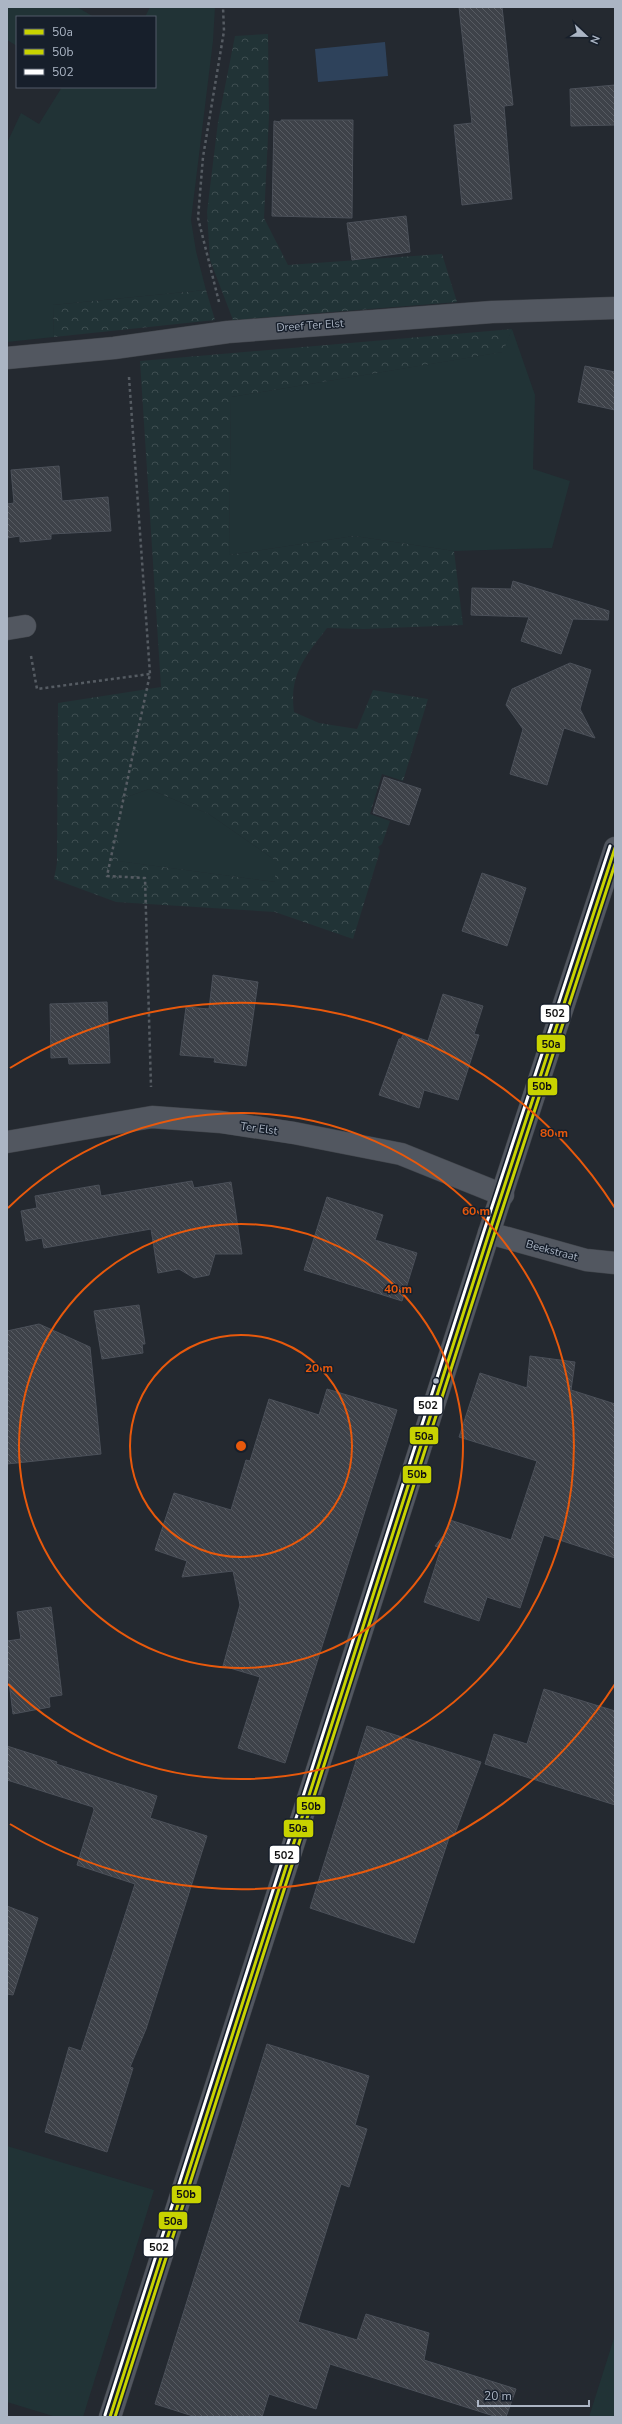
<svg xmlns="http://www.w3.org/2000/svg" width="622" height="2424" font-family="'Nunito Sans',sans-serif">
  <style>
    .grass { fill: #213336 }
    .forest { fill: url(#forest-crowns); fill-rule: evenodd }
    .water { fill: #2e425b }
    .building { fill: url(#building-back-hatch); stroke: #4b5059 }
    .lines { fill: none; stroke-linecap: round; stroke-linejoin: round }
    .minor-casing { stroke: #40444a; stroke-width: 23 }
    .tertiary-casing { stroke: #40444a; stroke-width: 23 }
    .path { stroke: #565c63; stroke-width: 2.5; stroke-dasharray: 3 3; stroke-linecap: butt }
    .minor { stroke: #525760; stroke-width: 22 }
    .tertiary { stroke: #525760; stroke-width: 22 }
    .bus-1-casing { stroke: #171f2b; stroke-width: 6 }
    .bus-2-casing { stroke: #171f2b; stroke-width: 6 }
    .bus-3-casing { stroke: #171f2b; stroke-width: 6 }
    .bus-1 { stroke: #c8d300; stroke-width: 3 }
    .bus-2 { stroke: #c8d300; stroke-width: 3 }
    .bus-3 { stroke: #fff; stroke-width: 3 }
    .ring { fill: none; stroke: #e8590c; stroke-width: 2 }
    .bus-dot { fill: #abb5c4; stroke: #171f2b; stroke-width: 1.5 }
    .labels { text-anchor: middle; stroke-width: 3; stroke-linejoin: round; paint-order: stroke }
    .street-label { font-size: 11px; fill: #abb5c4; stroke: #171f2b }
    .centre { fill: #e8590c; stroke: #171f2b; stroke-width: 2 }
    .ring-label { font-size: 12px; text-anchor: middle; font-weight: bold; fill: #e8590c; stroke: #171f2b; stroke-width: 3; stroke-linejoin: round; paint-order: stroke }
    .line-badge { stroke: #171f2b; stroke-width: 1.5 }
    .pale-badge-label { font-size: 11px; text-anchor: middle; font-weight: bold; fill: #111 }
  </style>
  <defs>
    <pattern id="forest-crowns" width="20" height="18" patternUnits="userSpaceOnUse"><rect width="20" height="18" fill="#213336"/><path d="M2 6a3 3 0 1 1 6 0M12 15a3 3 0 1 1 6 0" fill="none" stroke="#3f4e51"/></pattern>
    <pattern id="building-back-hatch" width="6" height="6" patternUnits="userSpaceOnUse"><rect width="6" height="6" fill="#3e4249"/><path d="M-1 5l2 2M0 0l6 6M5-1l2 2" fill="none" stroke="#575b62"/></pattern>
  </defs>
  <rect width="100%" height="100%" fill="#242930"/>
  <path class="grass" d="M7,7H77L94,17H17V46L7,40Z
    M150,7H215L213,41L191,220L196,251L206,290L53,305L54,337L7,342V143L21,113L39,124L62,87H155V17H145Z
    M512,329L535,395L533,469L570,481L552,548L454,551L354,536L229,555L231,397L502,352Z
    M149,789L209,814L275,860V882L117,861L121,799Z
    M7,2146L154,2190L83,2417H56L7,2402Z
    M615,2335V2417H589Z"/>
  <path class="forest" d="M268,34L269,116L264,218L288,265L442,254L457,302L233,320L210,260L207,212L218,122L235,36Z
    M206,290L215,320L54,337L53,305Z
    M512,329L503,352L231,397L229,555L354,536L454,551L463,625L364,629L327,628C305,657 289,674 294,712L319,723L357,729L373,690L428,699L403,781L382,774L370,814L390,821L382,844L378,847L380,851L353,939L275,912L116,902L54,879L57,863L58,703L161,687L140,361ZM149,789L209,814L275,860V882L118,861L121,799Z"/>
  <path class="water" d="M385,42L388,76L318,82L315,49Z"/>
  <path class="building" d="M459,7H502L513,105L504,106L512,199L462,205L454,125L472,123Z
    M615,85V125L571,126L570,89Z
    M281,120H353L352,218L272,216L274,121L281,122Z
    M406,216L410,252L352,260L347,223Z
    M585,366L615,372V410L578,402Z
    M59,466L62,501L108,497L111,531L51,534V539L20,542V536L7,538V504L14,503L11,470Z
    M513,581L609,611L608,620L573,619L561,654L521,641L529,617L471,615L472,588L511,589Z
    M570,663L591,670L580,709L595,738L564,728L547,785L510,774L523,729L506,705L512,689Z
    M384,777L421,789L409,825L373,813Z
    M482,873L526,888L507,946L462,931Z
    M213,975L258,982L246,1066L214,1062L215,1058L180,1055L186,1007L209,1009Z
    M443,994L483,1006L474,1034L479,1035L458,1100L424,1090L419,1108L379,1095L399,1039H401L404,1033L428,1041Z
    M107,1002L110,1063L69,1064L68,1057L51,1058L50,1004Z
    M192,1181L194,1188L231,1182L242,1254H215L209,1275L194,1278L179,1269L158,1273L151,1229L44,1248L42,1238L26,1241L21,1211L37,1208L35,1196L99,1185L101,1196Z
    M327,1197L383,1215L375,1240L417,1253L402,1301L304,1270Z
    M139,1305L145,1344H142L143,1353L102,1359L94,1311Z
    M39,1324L90,1347L101,1454L7,1464V1331Z
    M530,1356L575,1362L571,1390L615,1404V1558L544,1535L520,1608L487,1597L479,1621L424,1602L441,1548L435,1546L447,1531L450,1520L511,1540L537,1461L459,1437L480,1373L527,1388Z
    M327,1389L397,1410L285,1763L238,1748L260,1677L223,1666L240,1605L233,1571L182,1577L187,1561L155,1550L174,1493L231,1510L246,1460L250,1461L269,1399L319,1415Z
    M51,1607L62,1695L49,1697L50,1707L13,1714L7,1665V1641L21,1639L17,1612Z
    M544,1689L615,1711V1805L485,1764L494,1734L527,1744Z
    M367,1726L481,1762L454,1836L450,1835L414,1943L310,1908Z
    M7,1746L57,1762L56,1764L157,1796L150,1818L207,1836L146,2029L130,2067L133,2068L107,2152L45,2132L69,2047L81,2051L135,1884L77,1865L94,1810L93,1807L7,1780Z
    M7,1906L38,1918L13,1995L7,1994Z
    M267,2044L369,2076L355,2125L367,2129L349,2187L341,2184L298,2322L357,2340L366,2314L429,2333L424,2360L516,2389L506,2417H497L330,2364L316,2409L269,2394L262,2417H196L155,2404Z"/>
  <g class="lines">
    <defs>
      <path id="minor" d="M7,358L114,348L228,332L492,312L615,308
        M7,629L25,626
        M7,1142L152,1117L221,1122L294,1133L401,1154L503,1195
        M489,1233L586,1260L615,1263"/>
      <path id="tertiary" d="M110,2417L489,1233L615,848"/>
    </defs>
    <use href="#minor" class="minor-casing"/>
    <use href="#tertiary" class="tertiary-casing"/>
    <path class="path" d="M219,302L198,218L203,157L224,31L223,7
      M129,377L150,674L107,876L145,878L151,1087
      M31,656L37,689L150,674"/>
    <use href="#minor" class="minor"/>
    <use href="#tertiary" class="tertiary"/>
    <defs>
      <path id="bus-1" d="M110,2417L489,1233L615,848"/>
      <path id="bus-2" d="M115,2417L494,1235L615,864"/>
      <path id="bus-3" d="M105,2415L484,1231L610,846"/>
    </defs>
    <use href="#bus-1" class="bus-1-casing"/>
    <use href="#bus-2" class="bus-2-casing"/>
    <use href="#bus-3" class="bus-3-casing"/>
    <use href="#bus-1" class="bus-1"/>
    <use href="#bus-2" class="bus-2"/>
    <use href="#bus-3" class="bus-3"/>
  </g>
  <g class="ring">
    <circle cx="241" cy="1446" r="111"/>
    <circle cx="241" cy="1446" r="222"/>
    <path d="M8 1208A333 333 0 1 1 8 1684"/>
    <path d="M615 1684A443 443 0 0 1 10 1824M10 1068A443 443 0 0 1 615 1208"/>
  </g>
  <circle class="bus-dot" cx="436" cy="1381" r="3.5"/>
  <g class="labels">
    <g class="street-label">
      <text transform="translate(310 325) rotate(-4)" y="4">Dreef Ter Elst</text>
      <text transform="translate(259 1128) rotate(8)" y="4">Ter Elst</text>
      <text transform="translate(552 1250) rotate(15)" y="4">Beekstraat</text>
    </g>
  </g>
  <circle cx="241" cy="1446" r="6" class="centre"/>
  <g class="ring-label">
    <text x="554" y="1137">80 m</text>
    <text x="476" y="1215">60 m</text>
    <text x="398" y="1293">40 m</text>
    <text x="319" y="1372">20 m</text>
  </g>
  <g class="line-badge">
    <rect x="540" y="1004" width="30" height="19" rx="4" fill="#fff"/>
    <rect x="536" y="1034" width="30" height="19" rx="4" fill="#c8d300"/>
    <rect x="527" y="1077" width="31" height="19" rx="4" fill="#c8d300"/>
    <rect x="413" y="1396" width="30" height="19" rx="4" fill="#fff"/>
    <rect x="409" y="1426" width="30" height="19" rx="4" fill="#c8d300"/>
    <rect x="402" y="1465" width="30" height="19" rx="4" fill="#c8d300"/>
    <rect x="296" y="1796" width="30" height="19" rx="4" fill="#c8d300"/>
    <rect x="283" y="1819" width="31" height="19" rx="4" fill="#c8d300"/>
    <rect x="269" y="1845" width="31" height="19" rx="4" fill="#fff"/>
    <rect x="171" y="2185" width="31" height="19" rx="4" fill="#c8d300"/>
    <rect x="158" y="2211" width="30" height="19" rx="4" fill="#c8d300"/>
    <rect x="143" y="2238" width="31" height="19" rx="4" fill="#fff"/>
  </g>
  <g class="pale-badge-label">
    <text x="555" y="1017">502</text>
    <text x="551" y="1048">50a</text>
    <text x="542" y="1090">50b</text>
    <text x="428" y="1409">502</text>
    <text x="424" y="1440">50a</text>
    <text x="417" y="1478">50b</text>
    <text x="311" y="1810">50b</text>
    <text x="298" y="1832">50a</text>
    <text x="284" y="1859">502</text>
    <text x="186" y="2198">50b</text>
    <text x="173" y="2225">50a</text>
    <text x="159" y="2251">502</text>
  </g>
  <rect width="622" height="2424" fill="none" stroke="#abb5c4" stroke-width="16"/>
  <rect x="16" y="16" width="140" height="72" fill="#171f2b" stroke="#525b68"/>
  <rect x="24" y="29" width="20" height="6" fill="#c8d300" stroke="#525b68"/>
  <text x="52" y="36" font-size="12" fill="#abb5c4">50a</text>
  <rect x="24" y="49" width="20" height="6" fill="#c8d300" stroke="#525b68"/>
  <text x="52" y="56" font-size="12" fill="#abb5c4">50b</text>
  <rect x="24" y="69" width="20" height="6" fill="#ffffff" stroke="#525b68"/>
  <text x="52" y="76" font-size="12" fill="#abb5c4">502</text>
  <g transform="translate(586 36) rotate(112)" stroke="#171f2b" stroke-width="3" paint-order="stroke">
  <path d="M0-3L7 15L0 10L-7 15Z" fill="#abb5c4"/>
  <text y="-6" font-size="11" font-weight="bold" text-anchor="middle" fill="#abb5c4">N</text>
  </g>
  <path d="M478 2400v6h111v-6" fill="none" stroke="#abb5c4" stroke-width="2"/>
  <text x="484" y="2400" font-size="12" fill="#abb5c4" stroke="#171f2b" stroke-width="3" paint-order="stroke">20 m</text>
</svg>
